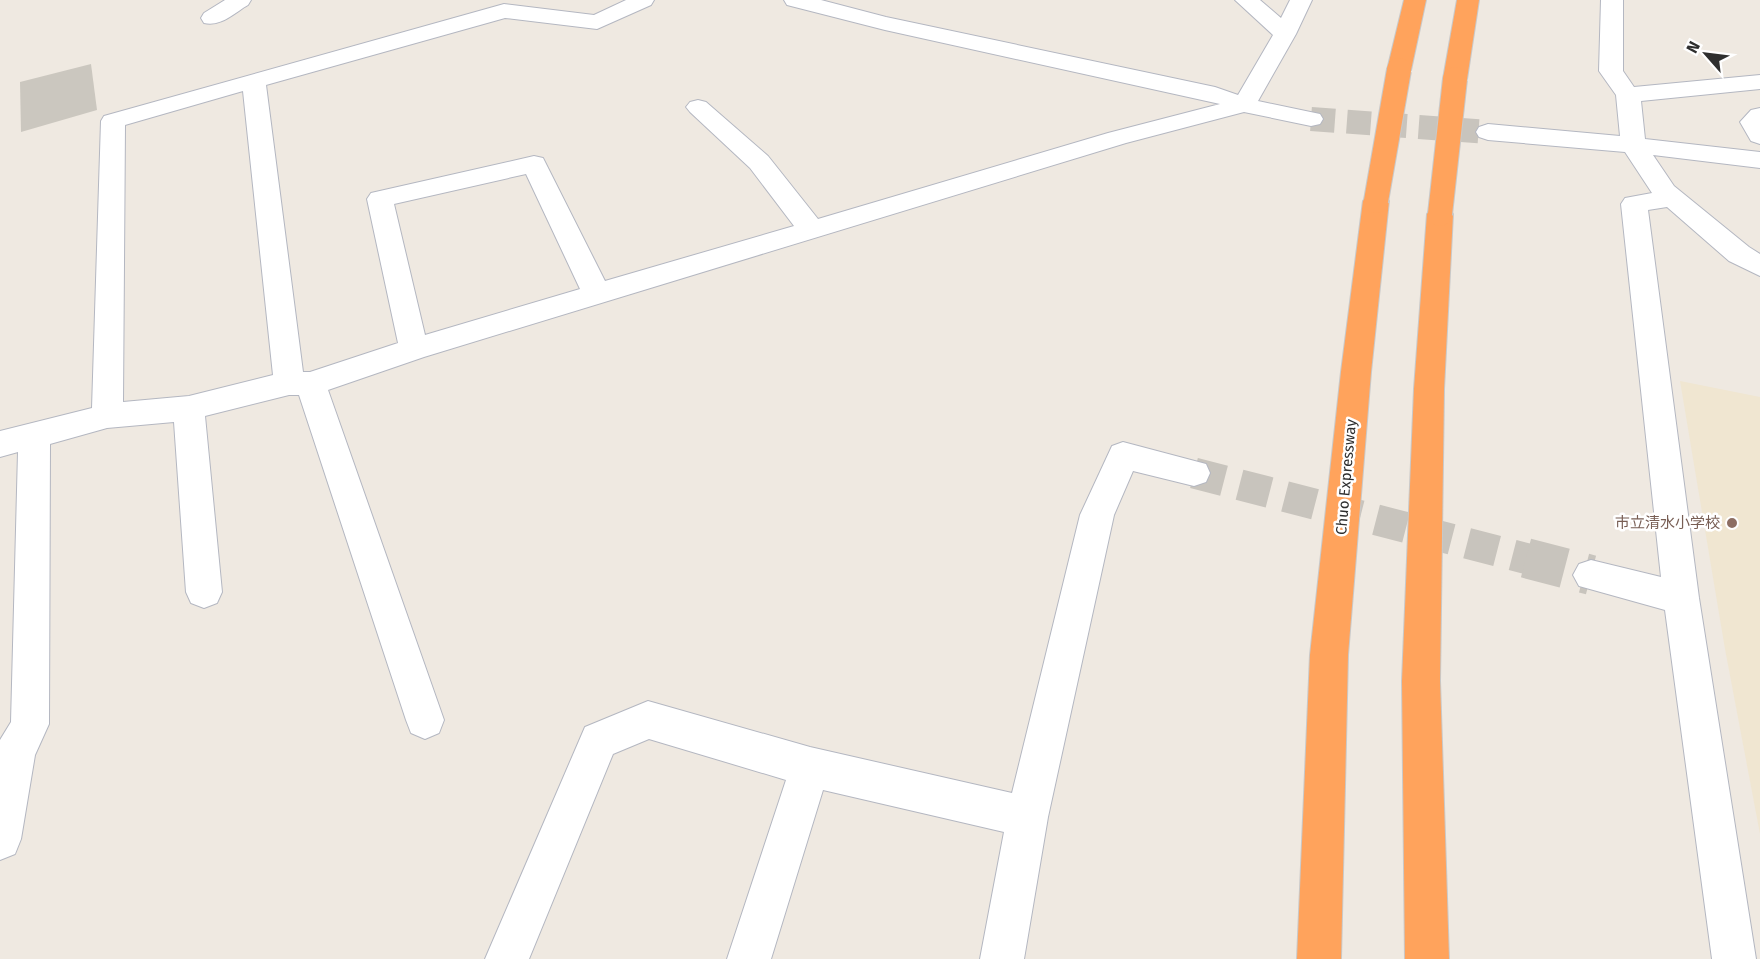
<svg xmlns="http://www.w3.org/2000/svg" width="1760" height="959" font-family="'Fira Sans','Noto Sans JP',sans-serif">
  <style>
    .education { fill: #f0e6d1 }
    .building { fill: #cbc7bf }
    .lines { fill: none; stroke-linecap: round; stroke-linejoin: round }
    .minor-tunnel-far2 { stroke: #c8c4bd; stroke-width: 24; stroke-dasharray: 24 12; stroke-linecap: butt }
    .minor-tunnel-far1 { stroke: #c8c4bd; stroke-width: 31; stroke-dasharray: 31 16; stroke-linecap: butt }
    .minor-tunnel { stroke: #c8c4bd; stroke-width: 40; stroke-dasharray: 40 20; stroke-linecap: butt }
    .minor-casing { stroke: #b4b7c1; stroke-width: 2 }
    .highway-casing { stroke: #c9c9c9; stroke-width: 2 }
    .minor { fill: #fff; fill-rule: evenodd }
    .highway { fill: #ffa35c; fill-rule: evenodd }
    .highway-bridge-casing { stroke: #c9c9c9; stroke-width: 26; stroke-linecap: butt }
    .highway-bridge { stroke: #ffa35c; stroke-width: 24 }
    .education-dot { fill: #8d6e63; stroke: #fff; stroke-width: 2 }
    .labels { text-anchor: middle; stroke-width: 5; stroke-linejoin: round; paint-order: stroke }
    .street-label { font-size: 15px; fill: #2e2e2e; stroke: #fff }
    .education-label { font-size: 15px; fill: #785e54; stroke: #fff; text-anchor: end }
  </style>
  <rect width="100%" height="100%" fill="#efe9e1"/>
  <path class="education" d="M1680,381L1760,397V834L1725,649Z"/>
  <path class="building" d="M91,64L97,110L21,132L20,82Z"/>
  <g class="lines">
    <path class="minor-tunnel-far2" d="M1311,119L1488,132"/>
    <path class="minor-tunnel-far1" d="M1194,473L1532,560"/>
    <path class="minor-tunnel" d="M1526,558L1591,575"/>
    <defs>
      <path id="minor" d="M225,0H251L248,5C234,13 221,27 204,23L201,18L204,13Z
        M626,0H654L651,5L597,29L505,18L266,85L303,372H310L398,343L367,199L371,193L534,156L543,158L605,281L794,226L750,168L690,112L686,107L690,102L698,100L706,102L768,156L818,219L1108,133L1220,104L885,30L787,5L784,0H821L886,17L1215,87L1238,95L1273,35L1235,0H1260L1281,18L1290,0H1312L1296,34L1258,101L1320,114L1323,119L1320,124L1311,126L1244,112L1126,143L424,357L328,390L444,720L439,733L425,739L411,733L406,720L299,395H289L205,416L222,592L217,603L204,608L191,603L186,592L174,422L107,428L50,444L49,724L35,755L21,839L15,854L0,860V740L11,722L18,452L0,457V431L92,408L101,121L104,116L504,4L594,15ZM243,91L273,375L189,396L123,402L125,125ZM526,174L580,289L425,335L394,204Z
        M1601,0H1623V71L1634,87L1760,75V89L1641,101L1645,139L1760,152V168L1653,155L1674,186L1749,247L1760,254V276L1729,261L1667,207L1648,210L1699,598L1756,959H1712L1665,610L1579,586L1573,575L1579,564L1591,560L1661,577L1621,204L1625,198L1652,193L1625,152L1488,140L1479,137L1476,132L1479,127L1488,124L1620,136L1616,95L1599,71Z
        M1760,108V144L1751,141L1740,122L1751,110Z
        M1123,442L1206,464L1210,473L1206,482L1194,486L1133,471L1114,515L1048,817L1024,959H980L1004,832L823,790L771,959H727L786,780L649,739L613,754L529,959H485L585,727L648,701L810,747L1012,793L1080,515L1112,446Z"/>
      <path id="highway" d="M1404,0H1426L1411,70L1407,75L1399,77L1391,75L1387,70Z
        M1457,0H1479L1467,79L1463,84L1455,86L1447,84L1443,79Z
        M1376,192L1385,195L1389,201L1371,372L1348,655L1341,959H1297L1310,655L1341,372L1363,201L1367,195Z
        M1440,205L1449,208L1453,214L1444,389L1440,681L1449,959H1405L1402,681L1414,389L1427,214L1431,208Z"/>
    </defs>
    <use href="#minor" class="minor-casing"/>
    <use href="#highway" class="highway-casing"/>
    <use href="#minor" class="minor"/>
    <use href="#highway" class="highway"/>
    <defs>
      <path id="highway-bridge" d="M1376,201L1399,70
        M1440,214L1455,79"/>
    </defs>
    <use href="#highway-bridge" class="highway-bridge-casing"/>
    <use href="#highway-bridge" class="highway-bridge"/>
  </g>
  <circle class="education-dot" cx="1732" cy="523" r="6"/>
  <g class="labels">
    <g class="street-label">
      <text transform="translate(1346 477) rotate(-85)" y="5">Chuo Expressway</text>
    </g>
    <g class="education-label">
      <text x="1720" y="528">市立清水小学校</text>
    </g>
  </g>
  <g transform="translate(1706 54) rotate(298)" stroke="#ffffff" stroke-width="4.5" paint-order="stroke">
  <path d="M0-4.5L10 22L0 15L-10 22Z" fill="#2e2e2e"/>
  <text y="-9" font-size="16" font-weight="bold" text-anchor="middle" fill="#2e2e2e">N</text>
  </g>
</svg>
